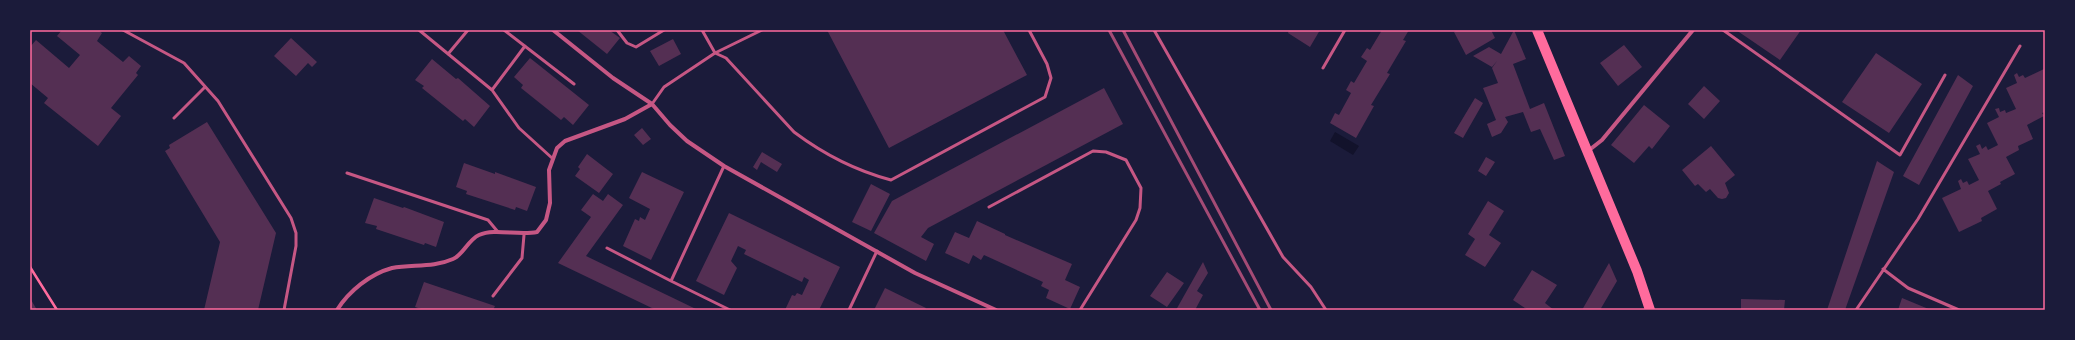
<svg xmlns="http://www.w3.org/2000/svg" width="2075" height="340" font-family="'Golos Text',sans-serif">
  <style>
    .water { fill: #12122b }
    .building { fill: #542f53 }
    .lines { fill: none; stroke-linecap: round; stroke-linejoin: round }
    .path { stroke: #ff6b9d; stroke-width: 2.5 }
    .service { stroke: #c65784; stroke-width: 3 }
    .minor { stroke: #c65784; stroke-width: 4 }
    .primary { stroke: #ff6b9d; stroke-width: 10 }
    .rail { stroke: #a44b75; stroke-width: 3 }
    .neatline { fill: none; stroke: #ff6b9d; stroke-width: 1.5 }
  </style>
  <rect width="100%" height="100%" fill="#1b1b3a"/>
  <path class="water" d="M1335,132L1359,146L1353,155L1330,141Z"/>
  <path class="building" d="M62,30H98L102,33L97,41L123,62L129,56L141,66L136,73L138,75L111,108L121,116L98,146L44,103L48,98L30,83V47L36,40L69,68L80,55L57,36Z
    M577,30H609L620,38L607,54Z
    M827,30H1003L1027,75L889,148Z
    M1289,30H1320L1310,47L1288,33Z
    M1382,30H1409L1403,40L1406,41L1387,73L1390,74L1371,105L1374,106L1356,138L1330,123L1335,113L1339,115L1351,93L1346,90L1351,81L1354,83L1367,61L1361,57L1367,48L1370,50Z
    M1458,30H1491L1495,38L1466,55L1454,32Z
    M1514,30L1526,59L1513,64L1530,109L1544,103L1565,156L1554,160L1540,129L1531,132L1523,112L1505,117L1508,122L1501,133L1492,137L1487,124L1496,120L1483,88L1498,83L1492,68L1497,61L1492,67L1473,56L1489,47L1501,54Z
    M1736,30H1801L1780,60Z
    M291,38L317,62L312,67L308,63L296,76L274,56Z
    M673,39L681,54L659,66L650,51Z
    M1624,45L1642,67L1618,86L1600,63Z
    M1876,53L1922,84L1889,133L1842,102Z
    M530,58L589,105L573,125L564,117L561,120L521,88L523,85L514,77Z
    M432,59L456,79L458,78L490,106L474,127L465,119L463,121L422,88L424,86L415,80Z
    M2044,69L2045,112L2042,113L2044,116L2027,125L2033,139L2018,146L2019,150L2006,157L2015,174L2000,182L2001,184L1988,191L1997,209L1981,218L1982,221L1959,232L1942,198L1961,189L1958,181L1961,179L1963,183L1967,181L1969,185L1979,180L1968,159L1980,154L1976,146L1980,144L1982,149L1986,146L1988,150L1998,145L1987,123L1999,117L1995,109L1999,108L2000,112L2005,110L2006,113L2016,109L2006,88L2017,83L2014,75L2017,73L2019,77L2023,75L2025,78Z
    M1958,75L1973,86L1919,185L1903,176Z
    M1704,86L1720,101L1704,119L1688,104Z
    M1104,88L1123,124L928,228L921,237L934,244L926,261L874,233L892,201Z
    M1475,98L1483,103L1463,138L1454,133Z
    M1644,105L1670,126L1652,149L1649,146L1634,163L1611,145Z
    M207,122L276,233L258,310H204L220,242L165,151L170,148L169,145Z
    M642,128L651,139L643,145L634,135Z
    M1711,146L1735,175L1725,183L1729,193L1726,198L1722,199L1718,198L1710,189L1706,192L1698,184L1695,186L1682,170Z
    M762,152L782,164L777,172L761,162L757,170L753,167Z
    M587,154L613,174L599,193L575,176L580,169L578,167Z
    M1486,157L1495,162L1486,176L1478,171Z
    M1877,161L1894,172L1845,310H1827Z
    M464,163L495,174V172L536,187L527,211L516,207L515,210L466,194L467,191L456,187Z
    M642,172L684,192L651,260L623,246L635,219L639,221L640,217L645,220L650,209L629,198Z
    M871,184L890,194L871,231L852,222Z
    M593,194L603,201L608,194L623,205L586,256L698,310H656L558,263L591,217L581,210Z
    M374,198L403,208L404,207L444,222L436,247L425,243L424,245L376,229L377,226L365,223Z
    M1488,201L1504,211L1489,235L1501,243L1485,267L1465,255L1475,239L1468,234Z
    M729,213L840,267L819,310H785L792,295L795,296L797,293L802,295L809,280L804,277L802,282L744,254L746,250L738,246L731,261L737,268L724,295L696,281Z
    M977,221L1005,234V235L1072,264L1065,280L1080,287L1070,309L1046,298L1049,290L1041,286L1043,282L984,255L981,260L973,255L969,264L945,253L955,232L969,238Z
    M1203,262L1208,273L1197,291L1203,295L1195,310H1176Z
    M1609,263L1617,281L1600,310H1582Z
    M1532,270L1557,285L1545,303L1554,310H1528L1513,300Z
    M1167,272L1184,283L1167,307L1150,296Z
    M424,282L495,306L493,310H424L415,307Z
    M885,288L926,308L925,310H874Z
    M30,298L37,310H30Z
    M1902,298L1931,310H1898Z
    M1741,299L1785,300L1784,310H1741Z"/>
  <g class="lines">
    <path class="path" d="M30,267L57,310"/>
    <path class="service" d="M123,30L184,63L218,101L291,218L296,233V246L284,310
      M419,30L492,90L519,128L552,158
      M504,30L574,84
      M617,30L627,43L636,47L664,30
      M702,30L715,53L762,30
      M1154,30L1283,257L1311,287L1326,310
      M1723,30L1900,155L1945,75
      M448,54L468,30
      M1323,68L1345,30
      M492,90L525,46
      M652,104L664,87L715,53L726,58L794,132C822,153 857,171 891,180L1045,97L1051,78L1047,64L1029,30
      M174,118L205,87
      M724,166L671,281L730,310
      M347,173L488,220L498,232
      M989,207L1093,151L1106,152L1126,160L1141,188L1140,208L1136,220L1080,310
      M607,248L671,281
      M1883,269L1908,288L1959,310
      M493,296L522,258L524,235
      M849,310L877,251
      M1856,310L1918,219L2020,46"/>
    <path class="minor" d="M553,30L613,78L652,104L670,125L687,141L724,166L915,273L996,310
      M1588,151L1602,140L1693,30
      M337,310C349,291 370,274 392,268C412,264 433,268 453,259C463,255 468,240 479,235C495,228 519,236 537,232L546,220L550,203L549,170L557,148L565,141L625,119L652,104"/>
    <path class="primary" d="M1537,30L1637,271L1650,310"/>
    <path class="rail" d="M1109,30L1260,310
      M1123,30L1271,310"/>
  </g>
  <rect width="2075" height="340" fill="none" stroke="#1b1b3a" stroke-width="62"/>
  <rect x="31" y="31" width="2013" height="278" class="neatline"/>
</svg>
